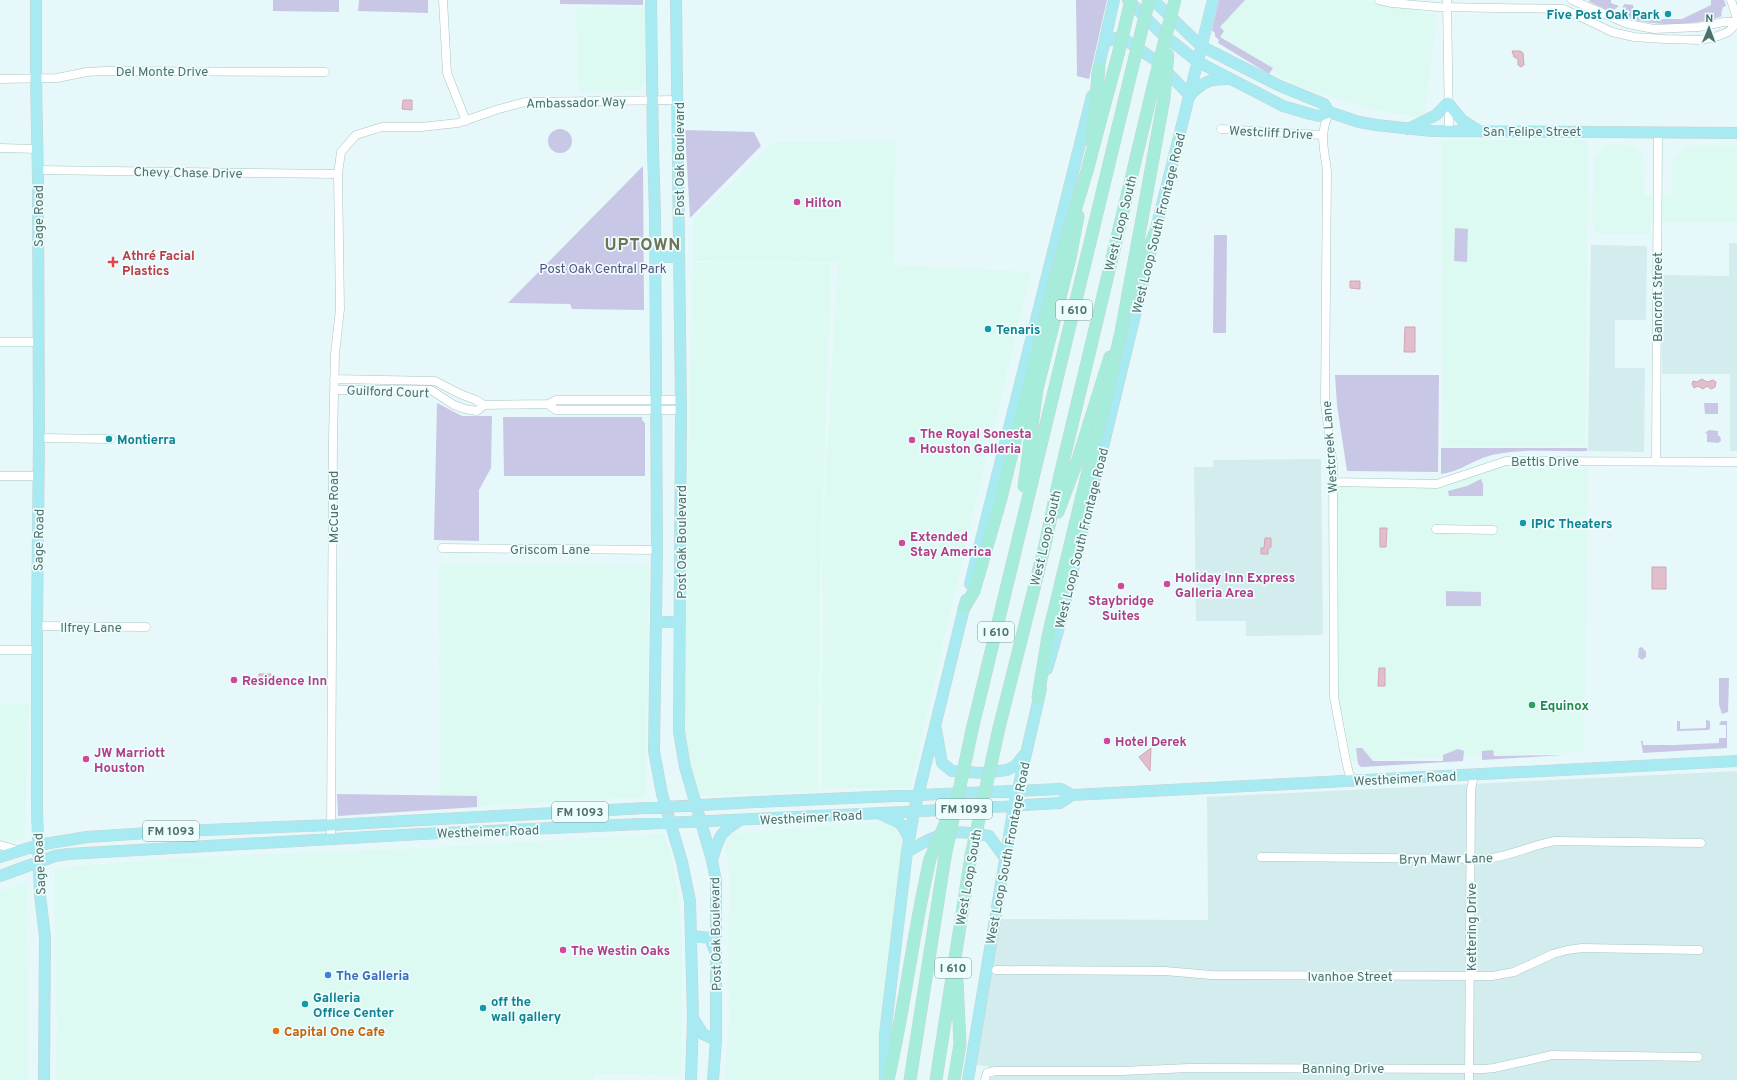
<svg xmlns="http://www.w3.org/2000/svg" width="1737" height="1080" font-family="Overpass,sans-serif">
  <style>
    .residential { fill: #d3edee }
    .commercial { fill: #dcf9f2 }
    .green { fill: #c9c7e6 }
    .water { fill: #e1becb; stroke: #d2a5b6 }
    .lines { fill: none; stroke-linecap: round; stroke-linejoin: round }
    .minor-casing { stroke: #a9c6c3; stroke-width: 9 }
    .major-casing { stroke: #cad4d3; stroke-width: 12 }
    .highway-casing { stroke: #cad4d3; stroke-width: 13 }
    .minor { stroke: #fff; stroke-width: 8 }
    .major { stroke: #a7eaf1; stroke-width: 11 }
    .highway { stroke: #a5edda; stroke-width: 12 }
    .highway-bridge-casing { stroke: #cad4d3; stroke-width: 13; stroke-linecap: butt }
    .highway-bridge { stroke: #a5edda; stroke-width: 12 }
    .culture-dot { fill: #0f9aa8; stroke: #edfcfd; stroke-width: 1.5 }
    .hotel-dot { fill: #d1479c; stroke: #edfcfd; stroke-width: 1.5 }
    .health-dot { fill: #e0444e; stroke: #edfcfd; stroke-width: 1.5 }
    .leisure-dot { fill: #2e9e5b; stroke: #edfcfd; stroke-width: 1.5 }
    .shop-dot { fill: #3f7fe0; stroke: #edfcfd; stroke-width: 1.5 }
    .food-dot { fill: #e8710a; stroke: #edfcfd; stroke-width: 1.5 }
    .labels { text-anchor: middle; stroke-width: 3.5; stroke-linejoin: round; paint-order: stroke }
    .shield { fill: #edfcfd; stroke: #7e9b97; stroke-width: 1 }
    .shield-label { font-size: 12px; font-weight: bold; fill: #4e716b }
    .culture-label { font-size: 13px; font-weight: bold; fill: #0d838f; stroke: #edfcfd; text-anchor: start }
    .street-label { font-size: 13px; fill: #4e716b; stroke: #edfcfd }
    .hotel-label { font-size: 13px; font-weight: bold; fill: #b23c85; stroke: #edfcfd; text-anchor: start }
    .health-label { font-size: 13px; font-weight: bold; fill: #be3a42; stroke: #edfcfd; text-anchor: start }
    .park-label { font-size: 13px; fill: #574e80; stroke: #edfcfd }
    .leisure-label { font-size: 13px; font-weight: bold; fill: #27864d; stroke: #edfcfd; text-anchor: start }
    .shop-label { font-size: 13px; font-weight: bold; fill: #366cbe; stroke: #edfcfd; text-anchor: start }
    .food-label { font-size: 13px; font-weight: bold; fill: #c56008; stroke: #edfcfd; text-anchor: start }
    .district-label { font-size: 17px; font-weight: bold; letter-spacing: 1px; fill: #6f7254; stroke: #edfcfd }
  </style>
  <rect width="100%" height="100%" fill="#e7f8fa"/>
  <path class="residential" d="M1729,243H1737V451H1730V374H1662V275L1729,276Z
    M1591,245L1647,246L1646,320H1615V368H1645L1644,452L1588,451Z
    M1321,459L1323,635L1246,636V621H1196L1194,467H1213V460Z
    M1737,771V1080H988V1066L975,1065L1001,919L1208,920L1207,797Z"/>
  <path class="commercial" d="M1244,0H1361L1437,15L1424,118L1370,109L1297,86L1222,43L1216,27Z
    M647,7V81L639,90L579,92L576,8Z
    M1441,140H1588L1585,445L1443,447Z
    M896,141L893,265L1031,272L966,542L910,788H822L823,529L838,262L693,261L694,219L774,142Z
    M1606,144L1637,146L1643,156L1644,195L1672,196V161L1687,145H1737V222H1650L1651,234H1597L1592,221L1594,159Z
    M693,263L831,264L820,581L818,791L698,796L684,731L683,692Z
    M1505,468L1588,469L1584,752L1351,761L1346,731L1337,692V484L1444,485L1481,471Z
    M439,564L649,565L646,793L642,797L440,808Z
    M0,704H29L24,840L0,839Z
    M908,822L880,1029L879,1080H725L729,1021L728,924L731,895L728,863L725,845L731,834L848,824Z
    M664,834L672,861L679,900L682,944L681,1075L595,1074L594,1080H56L57,1026L54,868L179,858L407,849Z
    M27,882L28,1080H0V892Z"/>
  <path class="green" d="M273,0H339V12L273,11Z
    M359,0H428V13L358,11Z
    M560,0H643V5L560,4Z
    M1076,0H1107L1089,79L1077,76Z
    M1219,0H1245L1220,27L1224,31L1220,37L1273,68L1269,74L1218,43L1219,40L1215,36V33L1212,30Z
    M1591,0H1611V3L1619,6L1611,12L1588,1Z
    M1711,0H1724L1726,6L1723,7L1721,14L1722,16C1692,27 1649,27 1619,15L1624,4L1633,5L1634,10L1656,19H1682L1711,5Z
    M548 141a12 12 0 1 1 24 0a12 12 0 1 1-24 0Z
    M685,130L754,132L761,146L690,218Z
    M643,166L644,310L572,309L570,304L508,303Z
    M1455,228L1468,229L1467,262L1454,261Z
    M1214,235H1227L1226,333H1213Z
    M1335,375H1439L1438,472L1347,471L1337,405Z
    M437,403L462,416H492L491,468L479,490V541L434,540Z
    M1704,403H1718V414H1705Z
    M503,417H642V420L645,423V476H504Z
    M1709,430L1718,431V436H1720L1721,441L1718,443L1707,442V434L1705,433Z
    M1441,448H1587V451C1556,452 1523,448 1492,455C1474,459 1460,472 1441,474Z
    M1481,479L1483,484V496H1449L1448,491L1467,486Z
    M1446,591L1481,592V606H1446Z
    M1642,647L1646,652V657L1642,660L1638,657L1639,648Z
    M1719,678H1729L1728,712L1722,714L1719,705Z
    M1706,720L1710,721V729L1708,730L1677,731V721H1680V729L1706,728Z
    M1721,721H1727V748L1643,753L1641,741H1643V745H1674L1719,743V738H1726V725H1719Z
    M1356,748H1362L1373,761H1443V755L1458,749L1464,751L1463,761L1361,767L1358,764Z
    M1493,750L1494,756L1564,755L1482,760V751Z
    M337,794L477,796V807L338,816Z"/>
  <path class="water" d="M1512,51H1520L1523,53L1524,65L1521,67L1518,65V59L1514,57Z
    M403,100H412V110L402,109Z
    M1350,281H1360V289L1350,288Z
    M1405,327H1415V352H1404Z
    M1702,379L1707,382L1713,380L1716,382L1715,387L1711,389L1707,386L1703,389L1698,386L1694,388L1692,384L1693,381L1697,382Z
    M1380,528H1387L1386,547H1380Z
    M1265,538H1271V547L1268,549V554H1261V548H1264Z
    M1652,567H1666V589H1652Z
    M1379,668H1385V686H1378Z
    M259,674H271V680H259Z
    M1151,748L1150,771L1139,757Z"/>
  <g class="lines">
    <defs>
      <path id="minor" d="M443,0L447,73L466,121
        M1379,0L1392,3L1438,7L1564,9L1612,32L1634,37L1665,39L1701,40L1718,36L1728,32L1737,23
        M1447,0L1449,131
        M1572,0L1628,24L1654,29L1699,27L1724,22H1737
        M1731,0L1737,19
        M0,79L57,78L87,72L105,71L325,72
        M1329,112C1319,137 1324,146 1327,171L1325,403L1333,466L1334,697L1346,761L1351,781
        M1221,129L1322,135
        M0,148L38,149
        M38,170L338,174
        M0,342H38
        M334,379L435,381L460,394L476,400L484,405L548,404L556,400H681
        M334,390H431L454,405L465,409L477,411L484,405
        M548,404L556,410H681
        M39,438L111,439
        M1656,460L1658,133
        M0,476H39
        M1333,482L1437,484L1506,461L1737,462
        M1436,529L1493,530
        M442,548L657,550
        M37,626L146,627
        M0,650H37
        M331,839L333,439L335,354L340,309L338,174L341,152L356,135L382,127H421L458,123L499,109L525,102L678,100
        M0,845L21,851
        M1261,857L1485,859C1509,857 1531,845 1555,841L1701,843
        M996,970L1165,971L1211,975L1492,976L1514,972L1553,954L1567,950L1582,948L1699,950
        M985,1080L987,1073L995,1071H1121L1189,1068L1484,1069L1494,1068L1552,1055L1698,1057
        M1469,1080L1471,789L1474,775"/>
      <path id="major" d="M36,0V79L38,181L39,438L37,626V811L40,895L45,937L44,1080
        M651,0L653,149L655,215L657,550L654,751L662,794L682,862L690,901L693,1018L691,1080
        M676,0L681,410L679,732L685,767L712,860L716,881V1040L713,1080
        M1128,0L1159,31L1198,62L1283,106L1310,114L1319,116L1329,112L1359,122L1376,125L1432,131L1737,133
        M1153,0L1201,46L1280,86L1324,104L1329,112
        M1105,42L1116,38L1124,39L1158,62L1190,96
        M1097,75L1114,0
        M1190,95C1204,81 1210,79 1229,79
        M1408,129L1436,115L1448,103L1462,120L1479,131
        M655,257H679
        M970,584L1092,96
        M656,622H680
        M1047,669L1060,624L1155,233L1213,0
        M936,729L942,763L952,771L982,773L1007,770L1015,766L1025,754
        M882,815C899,822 902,821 909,839
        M907,852C941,832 950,828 989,836L1005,858
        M0,857L38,845L87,837L180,831L331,825L756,802L1037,790L1061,789L1072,795L1737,761
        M712,860C719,839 718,833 739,821
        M0,876L55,856L68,854L421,834L905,812L1060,803L1072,795
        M692,936L710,938L715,951
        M693,1018L703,1034L716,1040
        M885,1079V1034L907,852L914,812L966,600
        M968,1080L1014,806L1041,689"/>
      <path id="highway" d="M1105,103L1118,55
        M1091,141L1099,68
        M1147,192L1164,98
        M1132,288L1155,233
        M1024,486L1037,389L1070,258L1078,216
        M1058,512L1078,459L1110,357
        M964,608L974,591L1000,502L1039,344
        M1038,697L1048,636L1096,438
        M999,728L1045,545L1060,475L1153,87
        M972,730L1132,69
        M888,1080C905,1007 913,932 930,859
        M910,1080L945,857
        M936,1080L971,856
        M954,1080L960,1044L957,980"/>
    </defs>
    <use href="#minor" class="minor-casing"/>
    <use href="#major" class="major-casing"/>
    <use href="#highway" class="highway-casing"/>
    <use href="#minor" class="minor"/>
    <use href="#major" class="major"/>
    <use href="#highway" class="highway"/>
    <defs>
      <path id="highway-bridge" d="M1118,55L1131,0
        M1132,69L1149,0
        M1153,87L1175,0
        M1164,98L1168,54
        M1039,344L1060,260L1087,171L1105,103
        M1096,438L1121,332L1147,192
        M971,856L999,728
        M945,857L972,730
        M930,859L948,817"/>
    </defs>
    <use href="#highway-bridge" class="highway-bridge-casing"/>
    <use href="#highway-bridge" class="highway-bridge"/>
  </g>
  <g class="culture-dot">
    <circle cx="1668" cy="14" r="4"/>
    <circle cx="988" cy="329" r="4"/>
    <circle cx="109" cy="439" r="4"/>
    <circle cx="1523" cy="523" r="4"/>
    <circle cx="305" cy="1004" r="4"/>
    <circle cx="483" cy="1008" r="4"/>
  </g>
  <g class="hotel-dot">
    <circle cx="797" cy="202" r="4"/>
    <circle cx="912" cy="440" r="4"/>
    <circle cx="902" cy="543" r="4"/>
    <circle cx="1167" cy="584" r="4"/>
    <circle cx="1121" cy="586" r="4"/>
    <circle cx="234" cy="680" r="4"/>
    <circle cx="1107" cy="741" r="4"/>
    <circle cx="86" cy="759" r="4"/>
    <circle cx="563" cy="950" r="4"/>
  </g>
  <path class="health-dot" d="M111 256h4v4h4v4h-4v4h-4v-4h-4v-4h4z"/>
  <circle class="leisure-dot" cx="1532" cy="705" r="4"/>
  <circle class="shop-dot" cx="328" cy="975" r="4"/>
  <circle class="food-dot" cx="276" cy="1031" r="4"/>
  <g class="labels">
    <g class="shield">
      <rect x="1056" y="300" width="36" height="20" rx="3"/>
      <rect x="978" y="622" width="36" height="20" rx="3"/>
      <rect x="936" y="799" width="56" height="20" rx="3"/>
      <rect x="552" y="802" width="56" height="20" rx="3"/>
      <rect x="143" y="821" width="56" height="20" rx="3"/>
      <rect x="935" y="958" width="36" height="20" rx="3"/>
    </g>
    <g class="shield-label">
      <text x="1074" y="314">I 610</text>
      <text x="996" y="636">I 610</text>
      <text x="964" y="813">FM 1093</text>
      <text x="580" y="816">FM 1093</text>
      <text x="171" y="835">FM 1093</text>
      <text x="953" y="972">I 610</text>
    </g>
    <g class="culture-label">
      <text x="1660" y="19" text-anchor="end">Five Post Oak Park</text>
      <text x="996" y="334">Tenaris</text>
      <text x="117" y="444">Montierra</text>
      <text x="1531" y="528">IPIC Theaters</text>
      <text x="313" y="1002">Galleria<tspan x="313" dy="15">Office Center</tspan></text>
      <text x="491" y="1006">off the<tspan x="491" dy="15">wall gallery</tspan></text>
    </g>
    <g class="street-label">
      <text x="162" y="76">Del Monte Drive</text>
      <text transform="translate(576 102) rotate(-1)" y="5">Ambassador Way</text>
      <text x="1532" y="136">San Felipe Street</text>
      <text transform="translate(1271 132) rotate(3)" y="5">Westcliff Drive</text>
      <text transform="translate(679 159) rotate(-90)" y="5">Post Oak Boulevard</text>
      <text transform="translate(188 172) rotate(1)" y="5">Chevy Chase Drive</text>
      <text transform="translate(38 216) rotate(-90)" y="5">Sage Road</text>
      <text transform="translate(1120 223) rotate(-76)" y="5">West Loop South</text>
      <text transform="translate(1158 223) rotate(-76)" y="5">West Loop South Frontage Road</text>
      <text transform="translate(1657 297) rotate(-90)" y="5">Bancroft Street</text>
      <text transform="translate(388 391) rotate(2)" y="5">Guilford Court</text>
      <text transform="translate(1329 447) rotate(-94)" y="5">Westcreek Lane</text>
      <text x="1545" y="466">Bettis Drive</text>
      <text transform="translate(333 507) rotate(-90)" y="5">McCue Road</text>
      <text transform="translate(1045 538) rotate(-77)" y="5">West Loop South</text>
      <text transform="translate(1081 538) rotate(-76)" y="5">West Loop South Frontage Road</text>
      <text transform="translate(38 540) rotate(-89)" y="5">Sage Road</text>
      <text transform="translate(681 542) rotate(-90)" y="5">Post Oak Boulevard</text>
      <text x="550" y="554">Griscom Lane</text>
      <text x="91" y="632">Ilfrey Lane</text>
      <text transform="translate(1405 778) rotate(-3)" y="5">Westheimer Road</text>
      <text transform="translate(811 817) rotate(-3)" y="5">Westheimer Road</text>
      <text transform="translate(488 831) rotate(-2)" y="5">Westheimer Road</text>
      <text transform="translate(1007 853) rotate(-79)" y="5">West Loop South Frontage Road</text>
      <text transform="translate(1446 858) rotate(-1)" y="5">Bryn Mawr Lane</text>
      <text transform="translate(39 864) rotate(-93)" y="5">Sage Road</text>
      <text transform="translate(968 877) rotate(-80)" y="5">West Loop South</text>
      <text transform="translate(1471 927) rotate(-90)" y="5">Kettering Drive</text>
      <text transform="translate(715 934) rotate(-91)" y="5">Post Oak Boulevard</text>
      <text x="1350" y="981">Ivanhoe Street</text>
      <text x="1343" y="1073">Banning Drive</text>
    </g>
    <g class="hotel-label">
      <text x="805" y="207">Hilton</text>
      <text x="920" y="438">The Royal Sonesta<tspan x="920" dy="15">Houston Galleria</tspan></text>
      <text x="910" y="541">Extended<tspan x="910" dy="15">Stay America</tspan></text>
      <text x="1175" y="582">Holiday Inn Express<tspan x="1175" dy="15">Galleria Area</tspan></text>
      <text x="1121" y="605" text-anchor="middle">Staybridge<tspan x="1121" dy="15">Suites</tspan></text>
      <text x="242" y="685">Residence Inn</text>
      <text x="1115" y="746">Hotel Derek</text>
      <text x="94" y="757">JW Marriott<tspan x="94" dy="15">Houston</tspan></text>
      <text x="571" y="955">The Westin Oaks</text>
    </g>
    <g class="health-label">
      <text x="122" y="260">Athré Facial<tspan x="122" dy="15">Plastics</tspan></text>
    </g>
    <g class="park-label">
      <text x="603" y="273">Post Oak Central Park</text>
    </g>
    <g class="leisure-label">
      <text x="1540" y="710">Equinox</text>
    </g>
    <g class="shop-label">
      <text x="336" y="980">The Galleria</text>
    </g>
    <g class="food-label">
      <text x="284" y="1036">Capital One Cafe</text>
    </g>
    <g class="district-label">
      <text x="643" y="250">UPTOWN</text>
    </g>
  </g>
  <g transform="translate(1709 28) rotate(1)" stroke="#edfcfd" stroke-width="3" paint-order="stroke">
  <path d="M0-3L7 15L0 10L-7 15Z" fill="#4e716b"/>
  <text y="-6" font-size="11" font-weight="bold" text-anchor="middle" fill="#4e716b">N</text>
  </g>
</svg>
